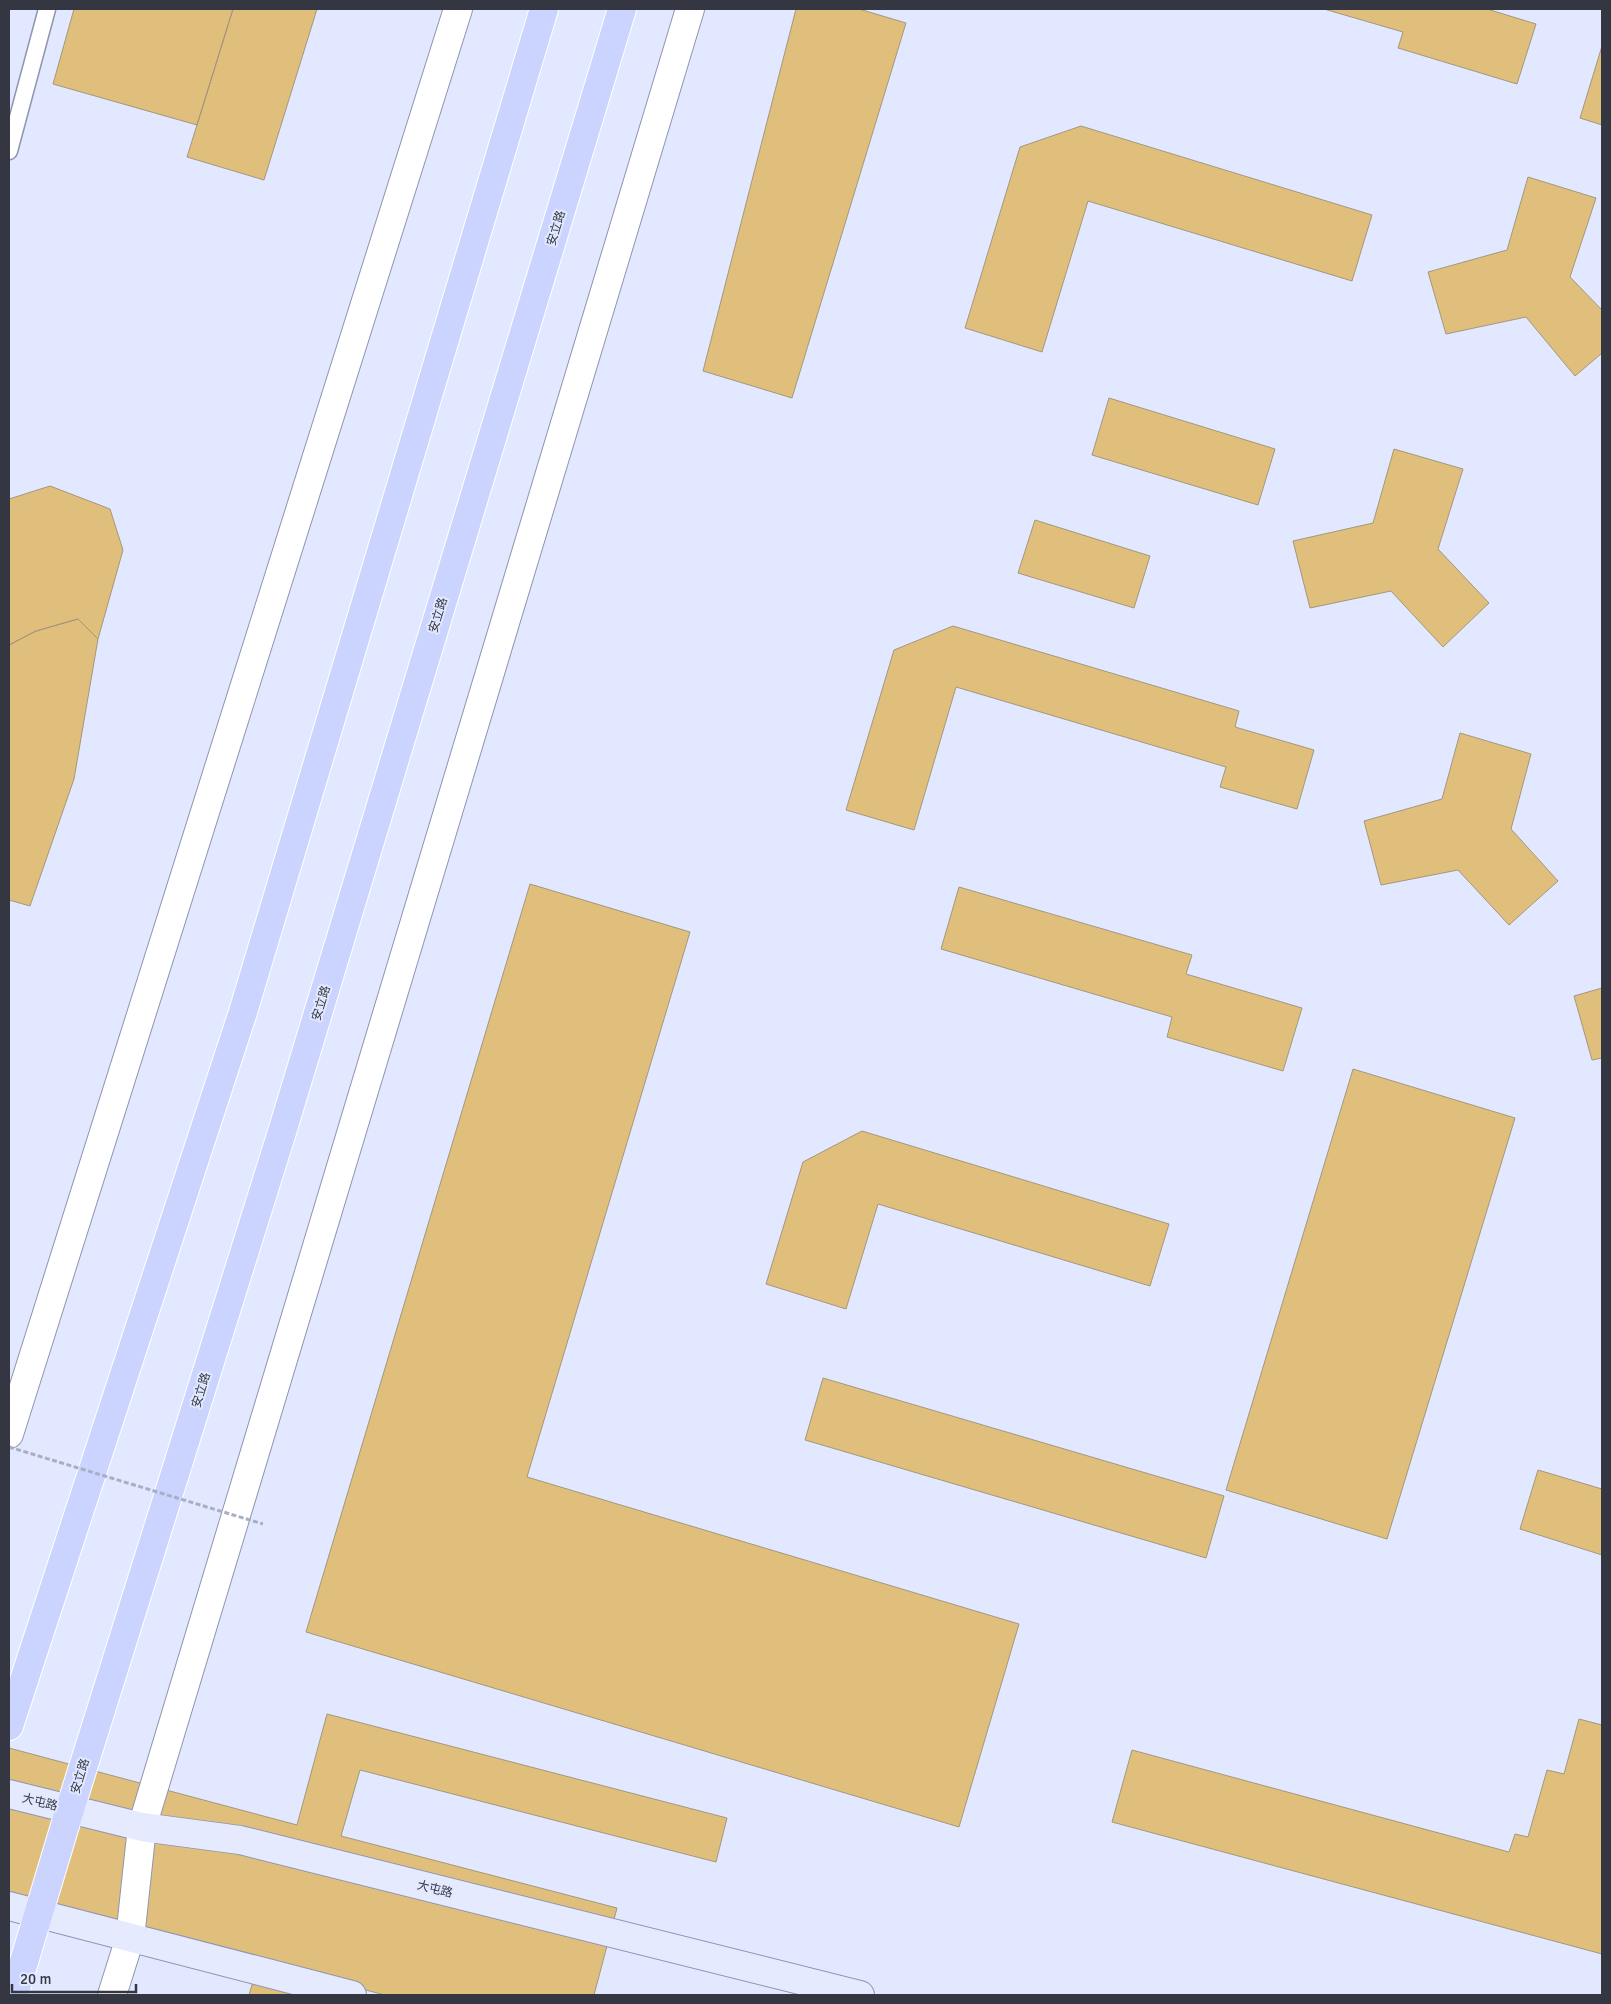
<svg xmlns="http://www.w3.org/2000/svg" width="1611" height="2004" font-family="Signika,'Noto Sans SC',sans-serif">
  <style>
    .building { fill: #dfbf7b; stroke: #a3977d }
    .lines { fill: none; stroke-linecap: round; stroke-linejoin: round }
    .service-casing { stroke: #8f95af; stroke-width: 19 }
    .tertiary-casing { stroke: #8f95af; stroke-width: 30 }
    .secondary-casing { stroke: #8f95af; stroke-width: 30 }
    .primary-casing { stroke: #fff; stroke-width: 30 }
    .service { stroke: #fff; stroke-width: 16 }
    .tertiary { stroke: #fff; stroke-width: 28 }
    .secondary { stroke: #e5eaff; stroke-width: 28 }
    .primary { stroke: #cbd4ff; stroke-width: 28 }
    .path-bridge { stroke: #a9aec2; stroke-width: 3; stroke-dasharray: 5 2.5; stroke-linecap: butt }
    .labels { text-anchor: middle; stroke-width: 4; stroke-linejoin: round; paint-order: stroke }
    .street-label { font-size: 12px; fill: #343742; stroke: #e2e8ff }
  </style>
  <rect width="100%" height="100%" fill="#e2e8ff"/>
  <path class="building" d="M74,9H233L197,125L53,84Z
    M233,9H317L264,180L187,157Z
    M796,9H859L906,23L792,398L703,371Z
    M1324,9H1487L1536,24L1517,84L1398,48L1403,32Z
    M1602,46V125L1580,118Z
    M1081,126L1372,215L1352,281L1088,201L1042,352L965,328L1020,147Z
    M1528,177L1596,198L1570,277L1602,310V353L1575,376L1526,317L1446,334L1428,272L1507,250Z
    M1109,398L1275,449L1258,505L1092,455Z
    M1394,449L1463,469L1438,549L1489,603L1443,647L1391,591L1310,608L1293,541L1373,523Z
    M50,486L110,509L123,550L98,639L78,619L36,631L9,645V499Z
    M1035,520L1150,556L1134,608L1018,573Z
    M78,619L98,639L74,779L30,906L9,900V645L36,631Z
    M953,626L1239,711L1235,727L1314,750L1297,809L1220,787L1226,767L956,687L914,830L846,810L894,650Z
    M1460,733L1531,754L1511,829L1558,881L1509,925L1458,870L1381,885L1364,821L1442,799Z
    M530,884L690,932L527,1477L1019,1624L959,1827L306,1632Z
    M959,887L1192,955L1186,974L1302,1008L1283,1071L1167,1037L1172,1017L941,949Z
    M1602,988V1058L1592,1060L1574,996Z
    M1353,1069L1515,1118L1387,1539L1226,1490Z
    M862,1131L1169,1224L1150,1286L878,1204L846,1309L766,1284L803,1162Z
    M823,1378L1224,1496L1206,1558L805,1440Z
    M1538,1470L1602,1489V1555L1520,1529Z
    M327,1714L727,1818L716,1862L360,1770L341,1836L617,1908L594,1995H385L300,1973L292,1995H249L258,1964L9,1898V1748L297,1825Z
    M1579,1719L1602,1725V1954L1112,1822L1132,1750L1509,1852L1515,1834L1528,1837L1547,1770L1564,1774Z"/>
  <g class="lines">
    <defs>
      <path id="service" d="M9,151L47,9"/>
      <path id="tertiary" d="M9,1434L458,9
        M112,1995L130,1938L142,1827L690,9"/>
      <path id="secondary" d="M9,1794L142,1827L240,1840L860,1995
        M9,1906L352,1995"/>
      <path id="primary" d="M9,1726L243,1012L544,9
        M14,1995L70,1809L282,1132L622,9"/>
    </defs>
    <use href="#service" class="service-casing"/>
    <use href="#tertiary" class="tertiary-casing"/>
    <use href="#secondary" class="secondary-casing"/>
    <use href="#primary" class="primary-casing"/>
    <use href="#service" class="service"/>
    <use href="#tertiary" class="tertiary"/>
    <use href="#secondary" class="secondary"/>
    <use href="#primary" class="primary"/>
    <path class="path-bridge" d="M9,1447L263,1524"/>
  </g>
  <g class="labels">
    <g class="street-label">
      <text transform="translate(556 228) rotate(-73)" y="4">安立路</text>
      <text transform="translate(438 615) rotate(-73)" y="4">安立路</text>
      <text transform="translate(321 1003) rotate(-73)" y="4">安立路</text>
      <text transform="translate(201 1390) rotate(-73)" y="4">安立路</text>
      <text transform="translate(80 1776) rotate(-73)" y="4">安立路</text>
      <text transform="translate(40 1802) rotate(14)" y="4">大屯路</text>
      <text transform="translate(435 1889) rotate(14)" y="4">大屯路</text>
    </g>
  </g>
  <rect width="1611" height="2004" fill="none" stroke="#343742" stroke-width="20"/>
  <path d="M12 1984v8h124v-8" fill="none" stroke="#343742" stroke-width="2.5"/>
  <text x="20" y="1984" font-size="15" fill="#343742" stroke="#e2e8ff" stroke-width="4" paint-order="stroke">20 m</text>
</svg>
